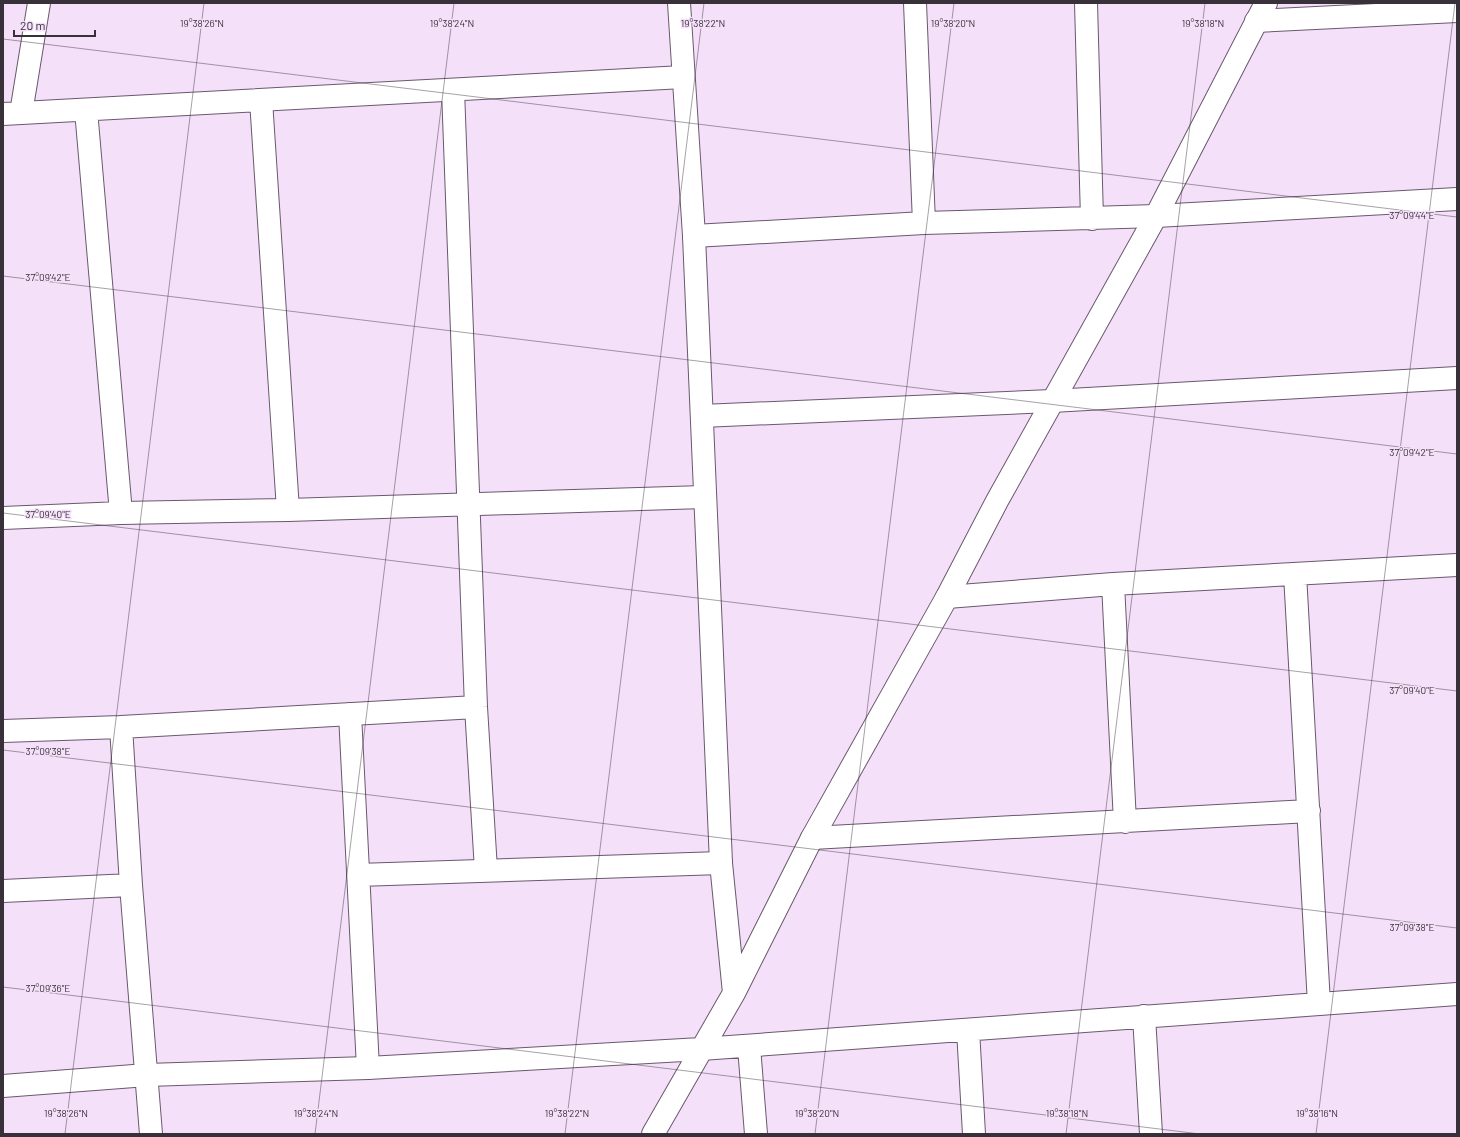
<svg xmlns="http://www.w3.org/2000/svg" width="1460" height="1137" font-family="Barlow,sans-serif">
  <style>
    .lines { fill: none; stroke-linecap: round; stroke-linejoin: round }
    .minor-casing { stroke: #6a586d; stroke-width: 24 }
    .tertiary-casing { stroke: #6a586d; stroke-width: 24 }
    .minor { stroke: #fff; stroke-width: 22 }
    .tertiary { stroke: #fff; stroke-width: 22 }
    .ticks { fill: none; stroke: #39313a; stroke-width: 1; stroke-opacity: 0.45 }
    .ticks-label { font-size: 10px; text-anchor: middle; fill: #39313a; stroke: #f5e0f9; stroke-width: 3; stroke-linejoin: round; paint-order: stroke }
  </style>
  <rect width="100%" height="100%" fill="#f5e0f9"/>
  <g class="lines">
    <defs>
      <path id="minor" d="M915,3L924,223
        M1086,3L1092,219
        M1256,21L1457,11
        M453,90L476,707L486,870
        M261,100L288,510
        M86,110L121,513
        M21,113L39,3
        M3,114L683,77
        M694,236L924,223L1156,216L1457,199
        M702,416L1052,401L1457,378
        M3,518L121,513L288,510L704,497
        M1295,574L1319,1004
        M1113,584L1125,822
        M947,597L1113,584L1457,565
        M350,714L368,1068
        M121,727L131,885L151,1134
        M3,731L121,727L476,707
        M812,838L1309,811
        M358,875L721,863
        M3,891L131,885
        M1144,1016L1151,1134
        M968,1030L974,1134
        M749,1047L756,1134
        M701,1049L1457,994"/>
      <path id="tertiary" d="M679,3L694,236L721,863L734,993
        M3,1086L147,1075L368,1068L701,1049
        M653,1134L734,993L812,838L947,597L997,501L1156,216L1266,3"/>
    </defs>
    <use href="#minor" class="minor-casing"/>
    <use href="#tertiary" class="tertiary-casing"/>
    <use href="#minor" class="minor"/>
    <use href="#tertiary" class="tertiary"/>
  </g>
  <path class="ticks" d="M3,39L1457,217M3,276L1457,454M3,513L1457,691M3,750L1457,928M3,987L1200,1134M65,1134L204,3M315,1134L454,3M565,1134L704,3M815,1134L954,3M1066,1134L1205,3M1316,1134L1455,3"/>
  <g class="ticks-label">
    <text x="202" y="27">19°38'26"N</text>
    <text x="452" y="27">19°38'24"N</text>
    <text x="703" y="27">19°38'22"N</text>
    <text x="953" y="27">19°38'20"N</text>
    <text x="1203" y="27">19°38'18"N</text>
    <text x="1412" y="219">37°09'44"E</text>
    <text x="48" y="281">37°09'42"E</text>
    <text x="1412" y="456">37°09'42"E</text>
    <text x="48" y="518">37°09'40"E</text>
    <text x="1412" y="694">37°09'40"E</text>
    <text x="48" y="755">37°09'38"E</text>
    <text x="1412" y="931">37°09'38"E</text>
    <text x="48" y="992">37°09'36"E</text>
    <text x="66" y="1117">19°38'26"N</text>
    <text x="316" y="1117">19°38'24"N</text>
    <text x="567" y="1117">19°38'22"N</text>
    <text x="817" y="1117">19°38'20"N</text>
    <text x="1067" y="1117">19°38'18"N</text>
    <text x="1317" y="1117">19°38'16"N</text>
  </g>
  <rect width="1460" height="1137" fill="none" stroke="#39313a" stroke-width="8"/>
  <path d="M14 30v6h81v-6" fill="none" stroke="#39313a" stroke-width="2"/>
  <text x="20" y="30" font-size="12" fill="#39313a" stroke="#f5e0f9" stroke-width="3" paint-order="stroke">20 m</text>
</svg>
